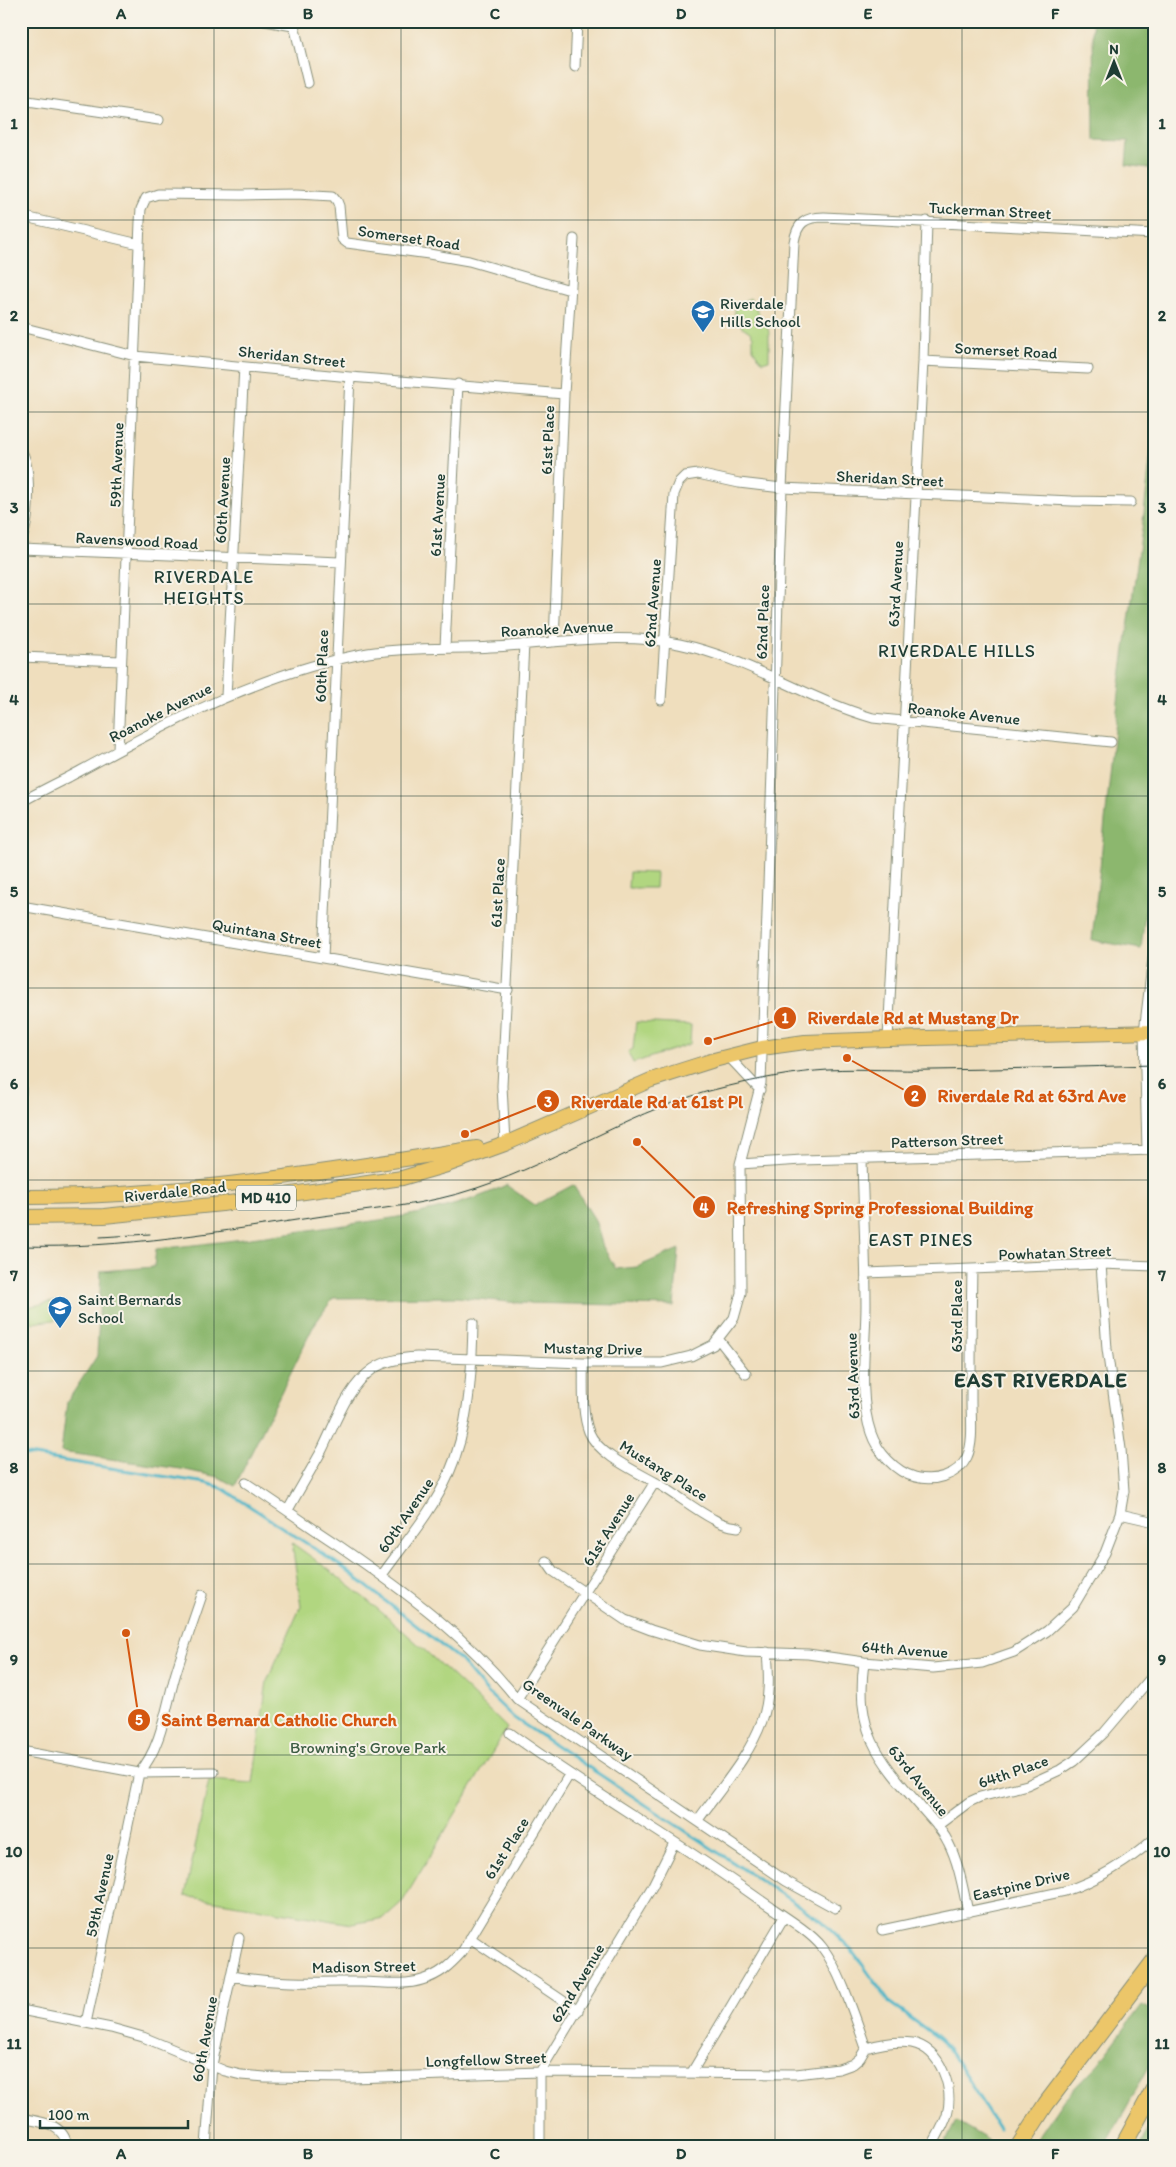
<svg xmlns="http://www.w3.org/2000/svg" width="1176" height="2167" font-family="Itim,sans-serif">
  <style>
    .green { fill: #b1d680; stroke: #688a5a }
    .forest { fill: #8cb76e; stroke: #567a51 }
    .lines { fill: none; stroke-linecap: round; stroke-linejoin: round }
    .stream { stroke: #4bb5c8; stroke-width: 3 }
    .street-casing { stroke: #878e78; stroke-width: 11 }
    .primary-casing { stroke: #878e78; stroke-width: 16 }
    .highway-casing { stroke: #878e78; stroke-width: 18 }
    .street { stroke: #fff; stroke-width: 9 }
    .primary { stroke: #ecc669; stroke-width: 14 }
    .highway { stroke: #ecc669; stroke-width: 16 }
    .tram { stroke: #1f3d34; stroke-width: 1 }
    .grid { fill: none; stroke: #1f3d34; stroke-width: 1; stroke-opacity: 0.55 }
    .labels { text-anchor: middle; stroke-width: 4; stroke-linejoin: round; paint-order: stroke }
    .shield { fill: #f7f3e8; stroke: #60746a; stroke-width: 1 }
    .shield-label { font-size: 15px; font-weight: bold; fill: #1f3d34 }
    .street-label { font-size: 16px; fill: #1f3d34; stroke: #f7f3e8 }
    .poi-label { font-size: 16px; fill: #1f3d34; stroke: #f7f3e8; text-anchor: start }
    .park-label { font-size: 16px; fill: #3c5c43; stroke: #f7f3e8 }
    .neighbourhood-label { font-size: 18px; letter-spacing: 1px; fill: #1f3d34; stroke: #f7f3e8 }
    .district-label { font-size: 21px; font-weight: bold; letter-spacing: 1px; fill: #1f3d34; stroke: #f7f3e8 }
    .leader { fill: none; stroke: #d45610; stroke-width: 2 }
    .callout-dot { fill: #d45610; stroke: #f7f3e8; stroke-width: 2 }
    .mark-label { font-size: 15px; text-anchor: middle; font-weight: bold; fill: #fff }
    .callout-label { font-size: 18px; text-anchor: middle; font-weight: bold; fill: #d45610; stroke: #f7f3e8; stroke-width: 4; stroke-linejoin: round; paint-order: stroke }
    .neatline { fill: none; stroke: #1f3d34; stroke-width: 2 }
    .grid-label { font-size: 16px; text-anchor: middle; font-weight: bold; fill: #1f3d34 }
  </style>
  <rect width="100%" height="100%" fill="#f7f3e8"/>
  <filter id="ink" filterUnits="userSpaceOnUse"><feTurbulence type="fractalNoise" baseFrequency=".02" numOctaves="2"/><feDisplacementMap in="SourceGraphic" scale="10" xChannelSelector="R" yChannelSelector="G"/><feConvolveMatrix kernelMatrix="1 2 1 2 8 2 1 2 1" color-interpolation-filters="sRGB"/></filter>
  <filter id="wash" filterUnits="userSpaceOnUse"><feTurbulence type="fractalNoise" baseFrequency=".0096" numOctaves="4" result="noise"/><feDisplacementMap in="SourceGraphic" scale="20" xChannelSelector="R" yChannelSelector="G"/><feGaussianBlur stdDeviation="1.12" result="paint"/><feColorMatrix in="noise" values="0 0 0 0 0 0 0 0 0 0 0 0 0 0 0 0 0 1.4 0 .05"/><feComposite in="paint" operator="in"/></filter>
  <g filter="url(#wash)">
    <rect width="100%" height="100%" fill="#efdebd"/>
    <path class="green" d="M750,298L769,331V360L762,362L753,349V337L750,332L741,326L737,320L736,321L734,307Z
      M629,872L656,873L655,888H628Z
      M636,1022L691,1025L690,1044L633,1063L628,1052L633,1049Z
      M57,1301L60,1319L33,1323L29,1317L27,1307Z
      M292,1543C370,1597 439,1662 507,1728L403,1901L384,1918L352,1924L185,1896L209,1780L253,1783L267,1681L301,1606Z"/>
    <path class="forest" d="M1091,21H1155V169L1126,165L1128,141L1094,140L1093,28Z
      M1155,417V825L1141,949L1092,940L1120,684L1143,522Z
      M506,1185L535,1205L573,1185L595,1220L603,1247L616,1269L637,1267L679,1249L674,1306L520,1303L456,1297L333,1298L314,1325L235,1486L218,1477L181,1469L61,1452L67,1402L97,1356L101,1271L154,1267L156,1249C216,1243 277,1235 337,1226C395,1218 453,1211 506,1185Z
      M1142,2005L1155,2012V2056L1105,2146H1032L1064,2099L1099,2063Z
      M1155,2117V2146H1140Z
      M956,2121L988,2140L994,2146H944Z"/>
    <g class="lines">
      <path class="stream" d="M21,1454L206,1483L222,1488L341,1566L441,1645L460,1660L488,1693L514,1718L822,1921L852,1950L890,2003L934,2035L947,2047L999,2129"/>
    </g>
  </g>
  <g filter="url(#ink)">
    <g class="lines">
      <defs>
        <path id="street" d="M265,21L293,26
          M293,21L308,83
          M575,67L577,21
          M21,100L159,120
          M21,216L139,244
          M21,327L135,356L350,377L564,394
          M923,361L1088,369
          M21,450C32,466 30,524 21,540
          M21,549L340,562
          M554,642L564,394L574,239
          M445,647L458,384
          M21,657L121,661
          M226,696L244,367
          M661,700L674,494L679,482L685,476L698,474L739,483L782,488L1072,501L1131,502
          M118,749L140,222L141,209L146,198L158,194L241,195L296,194L333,196L337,201L339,206L342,239L347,243L429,254L469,261L570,290
          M21,802C37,793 53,785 69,777C165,725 260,672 368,653C415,646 462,650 508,646C561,641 628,633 679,644C748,658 806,699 873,718L1111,742
          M21,906L508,990
          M323,958L350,377
          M888,1039L923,361L927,221
          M728,1056L760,1090
          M21,1087V1093
          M505,1144L502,1086L524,644
          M1147,1150L1144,1032L1155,941
          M862,1158C863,1207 866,1256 866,1305C866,1344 858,1396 871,1433C877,1451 895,1472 915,1477C934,1482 958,1476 967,1457C974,1442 971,1418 971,1401C971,1357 971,1313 972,1269
          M740,1164L802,1160L1155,1150
          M866,1273L1101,1264L1155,1266
          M719,1340L746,1374
          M583,1363C584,1385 581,1411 589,1432C599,1457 643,1474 665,1488C681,1498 696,1510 713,1519C721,1524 729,1526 738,1527
          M246,1483C277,1503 307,1525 338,1545C403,1590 467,1636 517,1699L786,1881L835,1908
          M288,1510C299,1490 311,1470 322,1450C336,1422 347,1387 373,1369C386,1360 402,1358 417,1357L583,1363H662L691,1356L713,1345L734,1318L741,1293L740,1164L761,1083L782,488L794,242C797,223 805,217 824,217L1155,234
          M1120,1514L1155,1522
          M546,1561L553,1571L625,1620L651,1630L700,1645L746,1652L808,1654L864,1662L933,1668L982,1663L1014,1652L1047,1631L1073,1607L1105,1553L1120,1514L1124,1491L1121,1449L1107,1349L1101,1264
          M382,1575C404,1544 432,1512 448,1476C469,1428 472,1375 473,1323
          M864,1662C855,1731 877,1757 920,1806C929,1817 942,1829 948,1842C959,1863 963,1889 968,1912
          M517,1699L655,1482
          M510,1733C590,1791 676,1840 756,1897C775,1911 809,1930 822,1947C840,1970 856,2020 866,2048
          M21,1751L139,1773L214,1772
          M698,1820C720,1789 749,1757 762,1721C770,1699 769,1675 767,1652
          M937,1826L969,1802L980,1797L1027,1785L1060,1770L1074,1761L1104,1733L1155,1673
          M882,1930L1065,1891C1098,1880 1129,1861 1155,1838
          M470,1938L578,2011
          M231,1976C274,1984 317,1982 361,1982C381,1982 403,1986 422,1980C440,1975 450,1965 462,1952L569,1775
          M21,2010L111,2028L143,2037L225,2071L241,2075L265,2077L351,2078L540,2072L796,2074L839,2069L853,2064L860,2058L866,2048C880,2044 897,2041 912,2043C941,2049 954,2088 947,2115C944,2125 937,2136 932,2146
          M86,2023L139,1773C161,1748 166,1708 175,1676C183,1649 193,1622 202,1595
          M692,2072L784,1917
          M21,2118C40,2122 64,2123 67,2146
          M206,2146L212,2065L239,1938
          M540,2146V2072L652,1887L674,1843"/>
        <path id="primary" d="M21,1197C174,1198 326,1171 477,1148
          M21,1217L104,1216L222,1204L402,1178L447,1165L505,1144L651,1080L714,1060L762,1048L805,1042L888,1039L1155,1032"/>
        <path id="highway" d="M1019,2146L1046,2104L1155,1960
          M1123,2146L1155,2087"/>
      </defs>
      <use href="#street" class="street-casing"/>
      <use href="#primary" class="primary-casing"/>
      <use href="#highway" class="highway-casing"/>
      <use href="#street" class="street"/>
      <use href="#primary" class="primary"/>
      <use href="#highway" class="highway"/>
      <path class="tram" d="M100,1237L150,1234
        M21,1246C123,1249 222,1231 323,1216C375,1209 427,1205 477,1188C562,1160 637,1107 725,1087C759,1079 794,1072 828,1070C863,1068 898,1071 933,1070C1007,1069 1081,1067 1155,1065"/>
    </g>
  </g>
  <path class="grid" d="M214,21V2146M401,21V2146M588,21V2146M775,21V2146M962,21V2146M21,220H1155M21,412H1155M21,604H1155M21,796H1155M21,988H1155M21,1180H1155M21,1371H1155M21,1564H1155M21,1755H1155M21,1948H1155"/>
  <defs>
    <symbol id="school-pin" viewBox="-11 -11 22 30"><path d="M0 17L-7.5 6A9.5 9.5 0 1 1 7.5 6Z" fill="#1f6fb2" stroke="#f7f3e8"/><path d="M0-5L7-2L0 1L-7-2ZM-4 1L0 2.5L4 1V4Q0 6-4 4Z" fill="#fff"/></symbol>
  </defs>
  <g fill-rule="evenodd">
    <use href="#school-pin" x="689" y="298" width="28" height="38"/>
    <use href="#school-pin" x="46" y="1294" width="28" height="38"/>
  </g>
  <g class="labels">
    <rect class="shield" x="236" y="1185.5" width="60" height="25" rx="4"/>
    <g class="shield-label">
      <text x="266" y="1203">MD 410</text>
    </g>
    <g class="street-label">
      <text transform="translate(990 210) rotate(3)" y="6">Tuckerman Street</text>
      <text transform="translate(409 237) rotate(8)" y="6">Somerset Road</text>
      <text transform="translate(1006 350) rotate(3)" y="6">Somerset Road</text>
      <text transform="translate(292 356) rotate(6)" y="6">Sheridan Street</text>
      <text transform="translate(547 440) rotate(-88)" y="6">61st Place</text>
      <text transform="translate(116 465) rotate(-88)" y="6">59th Avenue</text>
      <text transform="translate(890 478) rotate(3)" y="6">Sheridan Street</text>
      <text transform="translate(222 500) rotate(-87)" y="6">60th Avenue</text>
      <text transform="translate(437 515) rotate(-87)" y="6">61st Avenue</text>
      <text transform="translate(137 540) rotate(3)" y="6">Ravenswood Road</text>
      <text transform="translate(895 584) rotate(-87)" y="6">63rd Avenue</text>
      <text transform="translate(652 603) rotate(-86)" y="6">62nd Avenue</text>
      <text transform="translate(762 622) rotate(-88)" y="6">62nd Place</text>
      <text transform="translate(557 628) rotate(-3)" y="6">Roanoke Avenue</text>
      <text transform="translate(321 666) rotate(-88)" y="6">60th Place</text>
      <text transform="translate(160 712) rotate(-27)" y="6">Roanoke Avenue</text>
      <text transform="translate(964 713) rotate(6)" y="6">Roanoke Avenue</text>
      <text transform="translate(497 893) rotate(-87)" y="6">61st Place</text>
      <text transform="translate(267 933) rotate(10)" y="6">Quintana Street</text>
      <text transform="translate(947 1140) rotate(-2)" y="6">Patterson Street</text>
      <text transform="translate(175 1191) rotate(-6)" y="6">Riverdale Road</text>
      <text transform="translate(1055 1252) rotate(-2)" y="6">Powhatan Street</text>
      <text transform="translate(956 1316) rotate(-90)" y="6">63rd Place</text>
      <text transform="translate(593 1348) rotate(1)" y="6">Mustang Drive</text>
      <text transform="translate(852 1376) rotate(-92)" y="6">63rd Avenue</text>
      <text transform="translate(664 1470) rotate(32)" y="6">Mustang Place</text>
      <text transform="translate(405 1515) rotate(-56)" y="6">60th Avenue</text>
      <text transform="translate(608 1529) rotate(-58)" y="6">61st Avenue</text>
      <text transform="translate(905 1649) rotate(4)" y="6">64th Avenue</text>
      <text transform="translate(578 1719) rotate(35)" y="6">Greenvale Parkway</text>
      <text transform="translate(1013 1771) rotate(-19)" y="6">64th Place</text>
      <text transform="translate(919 1780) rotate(51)" y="6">63rd Avenue</text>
      <text transform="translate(506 1848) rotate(-58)" y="6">61st Place</text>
      <text transform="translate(1021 1884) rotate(-13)" y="6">Eastpine Drive</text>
      <text transform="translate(99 1895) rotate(-78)" y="6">59th Avenue</text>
      <text transform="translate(364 1966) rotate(-1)" y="6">Madison Street</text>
      <text transform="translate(577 1983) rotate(-59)" y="6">62nd Avenue</text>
      <text transform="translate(204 2039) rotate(-80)" y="6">60th Avenue</text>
      <text transform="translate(486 2059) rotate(-2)" y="6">Longfellow Street</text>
    </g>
    <g class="poi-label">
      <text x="720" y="309">Riverdale<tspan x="720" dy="18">Hills School</tspan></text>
      <text x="78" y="1305">Saint Bernards<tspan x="78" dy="18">School</tspan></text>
    </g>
    <g class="park-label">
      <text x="368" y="1753">Browning's Grove Park</text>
    </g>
    <g class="neighbourhood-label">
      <text x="204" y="583">RIVERDALE<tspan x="204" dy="21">HEIGHTS</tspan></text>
      <text x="957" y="657">RIVERDALE HILLS</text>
      <text x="921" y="1246">EAST PINES</text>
    </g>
    <g class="district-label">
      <text x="1041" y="1387">EAST RIVERDALE</text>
    </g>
  </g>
  <path class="leader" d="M708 1041L785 1018M847 1058L915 1096M465 1134L548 1101M637 1142L704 1207M126 1633L139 1720"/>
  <g class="callout-dot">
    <circle cx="708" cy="1041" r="5"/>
    <circle cx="847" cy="1058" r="5"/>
    <circle cx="465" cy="1134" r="5"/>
    <circle cx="637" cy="1142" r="5"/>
    <circle cx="126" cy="1633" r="5"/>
    <circle cx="785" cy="1018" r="12"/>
    <circle cx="915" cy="1096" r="12"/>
    <circle cx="548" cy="1101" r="12"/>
    <circle cx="704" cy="1207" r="12"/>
    <circle cx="139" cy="1720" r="12"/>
  </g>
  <g class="mark-label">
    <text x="785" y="1023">1</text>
    <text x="915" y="1101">2</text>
    <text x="548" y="1107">3</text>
    <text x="704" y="1213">4</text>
    <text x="139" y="1725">5</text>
  </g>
  <g class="callout-label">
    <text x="913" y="1024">Riverdale Rd at Mustang Dr</text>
    <text x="1032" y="1102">Riverdale Rd at 63rd Ave</text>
    <text x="657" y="1108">Riverdale Rd at 61st Pl</text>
    <text x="880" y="1214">Refreshing Spring Professional Building</text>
    <text x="279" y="1726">Saint Bernard Catholic Church</text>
  </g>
  <rect width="1176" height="2167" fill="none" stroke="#f7f3e8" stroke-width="55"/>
  <g transform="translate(1114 62)" stroke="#f7f3e8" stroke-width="4" paint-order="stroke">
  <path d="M0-4L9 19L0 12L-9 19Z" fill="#1f3d34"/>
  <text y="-8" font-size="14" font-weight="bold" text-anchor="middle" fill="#1f3d34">N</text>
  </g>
  <path d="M40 2120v8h148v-8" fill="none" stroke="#1f3d34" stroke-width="2.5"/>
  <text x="48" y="2120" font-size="15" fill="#1f3d34" stroke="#f7f3e8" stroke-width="4" paint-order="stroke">100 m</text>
  <rect x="28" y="28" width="1120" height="2112" class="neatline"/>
  <g class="grid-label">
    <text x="121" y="19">A</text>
    <text x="308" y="19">B</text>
    <text x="495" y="19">C</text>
    <text x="681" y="19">D</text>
    <text x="868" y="19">E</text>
    <text x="1055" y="19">F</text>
    <text x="14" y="129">1</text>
    <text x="1162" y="129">1</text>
    <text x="14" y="321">2</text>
    <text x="1162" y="321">2</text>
    <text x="14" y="513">3</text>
    <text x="1162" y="513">3</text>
    <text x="14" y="705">4</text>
    <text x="1162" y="705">4</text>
    <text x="14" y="897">5</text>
    <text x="1162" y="897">5</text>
    <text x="14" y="1089">6</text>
    <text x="1162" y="1089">6</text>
    <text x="14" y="1281">7</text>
    <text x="1162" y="1281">7</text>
    <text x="14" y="1473">8</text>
    <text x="1162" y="1473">8</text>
    <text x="14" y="1665">9</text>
    <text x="1162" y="1665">9</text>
    <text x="14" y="1857">10</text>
    <text x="1162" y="1857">10</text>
    <text x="14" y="2049">11</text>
    <text x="1162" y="2049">11</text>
    <text x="121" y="2159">A</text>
    <text x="308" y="2159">B</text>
    <text x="495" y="2159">C</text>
    <text x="681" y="2159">D</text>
    <text x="868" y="2159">E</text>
    <text x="1055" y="2159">F</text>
  </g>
</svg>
